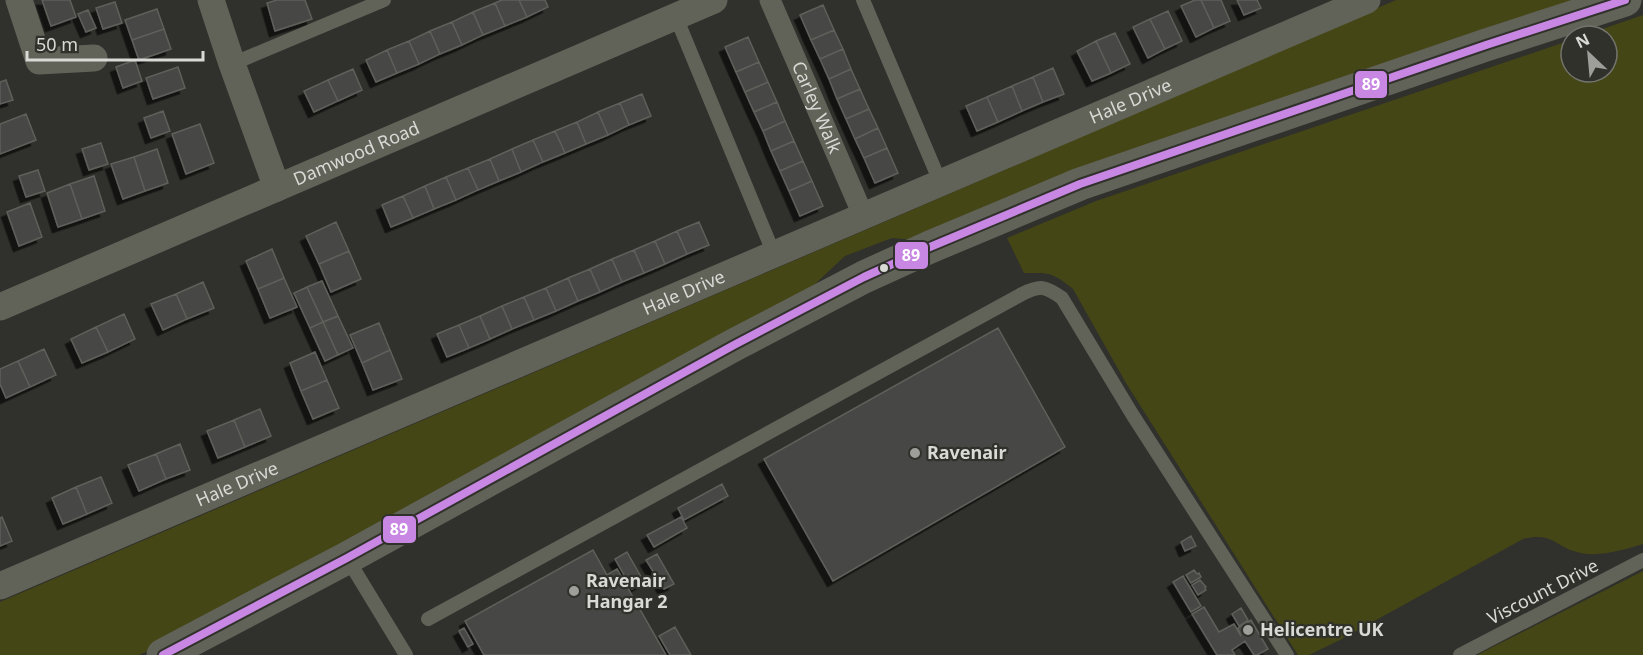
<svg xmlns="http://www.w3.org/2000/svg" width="1643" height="655" font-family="'Noto Sans',sans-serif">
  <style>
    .green { fill: #454616 }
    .building { fill: #474744; stroke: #5f5f5b; stroke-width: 1.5; filter: url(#shadow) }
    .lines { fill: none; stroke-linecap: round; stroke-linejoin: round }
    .service { stroke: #616258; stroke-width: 14 }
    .pedestrian { stroke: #616258; stroke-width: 21 }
    .minor { stroke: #616258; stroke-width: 27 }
    .tertiary { stroke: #616258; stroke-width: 33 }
    .bus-1-casing { stroke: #31312b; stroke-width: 12 }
    .bus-1 { stroke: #c787e3; stroke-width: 8 }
    .bus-dot { fill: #d9d9d5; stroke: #31312b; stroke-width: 2 }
    .poi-dot { fill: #9e9e9a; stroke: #31312b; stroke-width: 2 }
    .labels { text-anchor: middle; stroke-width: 4.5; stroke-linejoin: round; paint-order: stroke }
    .street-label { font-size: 18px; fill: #d9d9d5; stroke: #31312b }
    .poi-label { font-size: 18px; font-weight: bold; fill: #d9d9d5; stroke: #31312b; text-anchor: start }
    .line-badge { stroke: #31312b; stroke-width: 2 }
    .badge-label { font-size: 16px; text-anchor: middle; font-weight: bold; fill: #fff }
  </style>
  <defs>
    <filter id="shadow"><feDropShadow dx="-5.5" dy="5.5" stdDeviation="0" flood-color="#0009"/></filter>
  </defs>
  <rect width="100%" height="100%" fill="#30302c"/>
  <path class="green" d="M1396,0H1581L914,240L892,238L845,256L800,298L171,641L139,655H0V602L891,219Z
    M1643,15V544C1623,550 1597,558 1577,552C1553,546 1554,532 1523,539L1340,640L1309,655H1298L1126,383L1073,289C1052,272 1050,273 1024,273L1007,238L1096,201L1571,40V72H1607V36H1582Z
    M1643,571V655H1477Z"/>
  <path class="building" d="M42,0H70L76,17L51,26Z
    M277,0H305L312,19L275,31L267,3Z
    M502,0H519L527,17L505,26L495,3Z
    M519,0H545L548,7L527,17Z
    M1195,0H1201L1214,28L1196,37L1181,6Z
    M1201,0H1221L1230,21L1214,28Z
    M1237,0H1257L1261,8L1244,15Z
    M115,2L122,23L103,29L96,8Z
    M495,3L505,26L483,35L473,12Z
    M823,5L834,30L811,40L800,15Z
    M157,9L164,29L132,40L125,20Z
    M88,10L96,28L86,32L78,14Z
    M1168,11L1182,41L1165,49L1150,19Z
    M473,12L483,35L462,45L452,22Z
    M1150,19L1165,49L1148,58L1133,27Z
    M452,22L462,45L440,54L430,31Z
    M164,29L171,49L139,60L132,40Z
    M834,30L843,49L820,59L811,40Z
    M430,31L440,54L419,64L409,41Z
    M1115,33L1130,64L1111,73L1096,41Z
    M748,37L759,62L736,72L725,47Z
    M409,41L419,64L397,73L387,50Z
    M1096,41L1111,73L1092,81L1077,51Z
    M843,49L851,69L829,79L820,59Z
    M387,50L397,73L376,82L366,60Z
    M135,60L142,81L123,88L116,67Z
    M759,62L768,82L745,92L736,72Z
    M178,67L185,88L153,99L146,78Z
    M1053,68L1064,94L1043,102L1033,77Z
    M353,69L362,90L338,101L328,80Z
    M851,69L860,89L837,99L829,79Z
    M1033,77L1043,102L1022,111L1012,86Z
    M6,80L13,100L0,104V82Z
    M328,80L338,101L314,112L304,91Z
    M768,82L777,102L754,112L745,92Z
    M1012,86L1022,111L998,122L987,97Z
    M860,89L869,109L846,119L837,99Z
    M642,94L651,116L629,125L620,103Z
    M987,97L998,122L977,131L966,106Z
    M777,102L785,121L763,131L754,112Z
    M620,103L629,125L608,135L598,112Z
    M869,109L878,128L855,139L846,119Z
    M163,111L170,131L151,138L144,118Z
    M598,112L608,135L586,144L577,122Z
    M26,114L36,140L0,154V124Z
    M785,121L794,141L771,151L763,131Z
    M577,122L586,144L565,153L555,131Z
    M200,124L214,163L186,174L172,134Z
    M878,128L887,148L864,158L855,139Z
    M555,131L565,153L543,162L533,140Z
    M533,140L543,162L521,172L512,149Z
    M794,141L803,161L780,171L771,151Z
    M101,143L108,164L89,170L82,149Z
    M887,148L898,173L875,183L864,158Z
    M157,149L168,183L145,191L134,157Z
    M512,149L521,172L499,181L490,159Z
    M134,157L145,191L123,199L111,164Z
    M490,159L499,181L478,190L468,168Z
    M803,161L812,181L789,191L780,171Z
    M468,168L478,190L456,200L446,177Z
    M38,170L45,191L26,197L19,176Z
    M94,176L105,211L82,219L70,184Z
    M446,177L456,200L434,209L425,186Z
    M812,181L823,206L800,216L789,191Z
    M70,184L82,219L58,227L47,193Z
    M425,186L434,209L413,218L403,196Z
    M403,196L413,218L391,227L382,205Z
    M30,203L42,237L19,246L7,212Z
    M336,222L349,251L319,264L306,236Z
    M699,222L709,245L687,254L677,231Z
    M677,231L687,254L665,264L655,241Z
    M655,241L665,264L644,273L634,250Z
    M272,249L284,278L258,289L246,261Z
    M634,250L644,273L622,282L612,259Z
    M349,251L361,279L331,292L319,264Z
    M612,259L622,282L600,292L590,269Z
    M590,269L600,292L578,301L568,278Z
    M284,278L297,307L270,318L258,289Z
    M568,278L578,301L556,311L546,288Z
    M322,281L338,316L323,322L307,287Z
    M203,282L214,308L187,319L176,294Z
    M307,287L323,322L310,328L294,293Z
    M546,288L556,311L534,320L524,297Z
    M176,294L187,319L163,330L151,304Z
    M524,297L534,320L512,329L502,306Z
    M502,306L512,329L490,339L480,316Z
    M124,314L135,339L108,352L96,327Z
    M338,316L353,348L338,355L323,322Z
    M480,316L490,339L469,348L459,325Z
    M323,322L338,355L325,361L310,328Z
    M379,323L390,350L362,363L350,335Z
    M459,325L469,348L447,357L437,334Z
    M96,327L108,352L82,363L71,339Z
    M998,328L1065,447L833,581L764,459Z
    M44,349L56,375L30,387L18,361Z
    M390,350L402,379L373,390L362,363Z
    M315,352L327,380L301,391L290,363Z
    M18,361L30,387L6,398L0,384V369Z
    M327,380L339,408L313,419L301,391Z
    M260,409L271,436L245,447L234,420Z
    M234,420L245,447L218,458L207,431Z
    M180,444L190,470L166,479L156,454Z
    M156,454L166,479L139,491L128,465Z
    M101,477L112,503L87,514L76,487Z
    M722,484L728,496L684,520L678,508Z
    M76,487L87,514L63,524L52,498Z
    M2,517L12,541L0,546V518Z
    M681,517L687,528L654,547L647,535Z
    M1191,536L1196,546L1185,551L1181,542Z
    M593,550L607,575L617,569L666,655H484L465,621Z
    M627,552L644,582L632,589L615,559Z
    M657,554L674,584L664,589L646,560Z
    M1194,570L1197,574L1199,573L1201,577L1191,583L1186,575Z
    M1183,576L1201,606L1191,612L1173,582Z
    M1200,580L1206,587L1205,588L1206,590L1198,595L1192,585Z
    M1204,607L1219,632L1234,624L1241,636L1238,628L1251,620L1268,649L1257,655H1254L1245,641L1232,650L1235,655H1217L1192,614Z
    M1241,608L1248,620L1239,626L1232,614Z
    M675,627L691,655H670L659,636Z
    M464,628L473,644L468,647L459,631Z"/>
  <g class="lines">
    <path class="service" d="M863,0L941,184
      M676,17L774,254
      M232,64L384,0
      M347,558L406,655
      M428,619L1022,294C1040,285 1045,286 1062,298L1132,414L1287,655
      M1460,655L1643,560"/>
    <path class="pedestrian" id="s1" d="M770,0L863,215"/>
    <g class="minor">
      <path d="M19,0L39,61L94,58"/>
      <path d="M211,0L232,64L277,188"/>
      <path id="s2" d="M0,307L714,0"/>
      <path id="s3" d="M0,586L1367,0"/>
    </g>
    <path class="tertiary" d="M163,655L347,558L734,345L864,277L930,247L1080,184L1486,45L1625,0"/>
    <defs>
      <path id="bus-1" d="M163,655L347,558L734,345L864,277L930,247L1080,184L1486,45L1625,0"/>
    </defs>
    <use href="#bus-1" class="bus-1-casing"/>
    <use href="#bus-1" class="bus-1"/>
  </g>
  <circle class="bus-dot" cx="884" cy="268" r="5"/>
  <g class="poi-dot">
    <circle cx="915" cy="453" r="6"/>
    <circle cx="574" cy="591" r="6"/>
    <circle cx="1248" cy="630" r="6"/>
  </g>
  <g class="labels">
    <g class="street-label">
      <text dy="6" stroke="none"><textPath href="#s3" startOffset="1230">Hale Drive</textPath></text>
      <text dy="6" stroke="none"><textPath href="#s1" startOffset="117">Carley Walk</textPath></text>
      <text dy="6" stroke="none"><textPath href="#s2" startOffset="388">Damwood Road</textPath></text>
      <text dy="6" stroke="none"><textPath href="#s3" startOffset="744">Hale Drive</textPath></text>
      <text dy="6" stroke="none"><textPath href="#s3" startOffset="258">Hale Drive</textPath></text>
      <text transform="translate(1543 592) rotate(-27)" y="6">Viscount Drive</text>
    </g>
    <g class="poi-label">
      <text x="927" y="459">Ravenair</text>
      <text x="586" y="587">Ravenair<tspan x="586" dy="21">Hangar 2</tspan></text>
      <text x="1260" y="636">Helicentre UK</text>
    </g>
  </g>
  <g class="line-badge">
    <rect x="1354" y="70" width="34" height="29" rx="6" fill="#c787e3"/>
    <rect x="894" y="241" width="35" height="29" rx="6" fill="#c787e3"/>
    <rect x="382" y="515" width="35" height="29" rx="6" fill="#c787e3"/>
  </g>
  <g class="badge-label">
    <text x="1371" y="90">89</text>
    <text x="911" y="261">89</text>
    <text x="399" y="535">89</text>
  </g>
  <g transform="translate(1589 54) rotate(334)"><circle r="28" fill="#31312b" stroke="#74746f" stroke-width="1.5"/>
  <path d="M0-4.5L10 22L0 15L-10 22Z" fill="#9e9e9a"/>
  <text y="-9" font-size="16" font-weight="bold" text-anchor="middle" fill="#d9d9d5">N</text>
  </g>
  <path d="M27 51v9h176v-9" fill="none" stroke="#d9d9d5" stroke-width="3"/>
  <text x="36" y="51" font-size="18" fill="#d9d9d5" stroke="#31312b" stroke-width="4.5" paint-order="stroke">50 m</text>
</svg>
